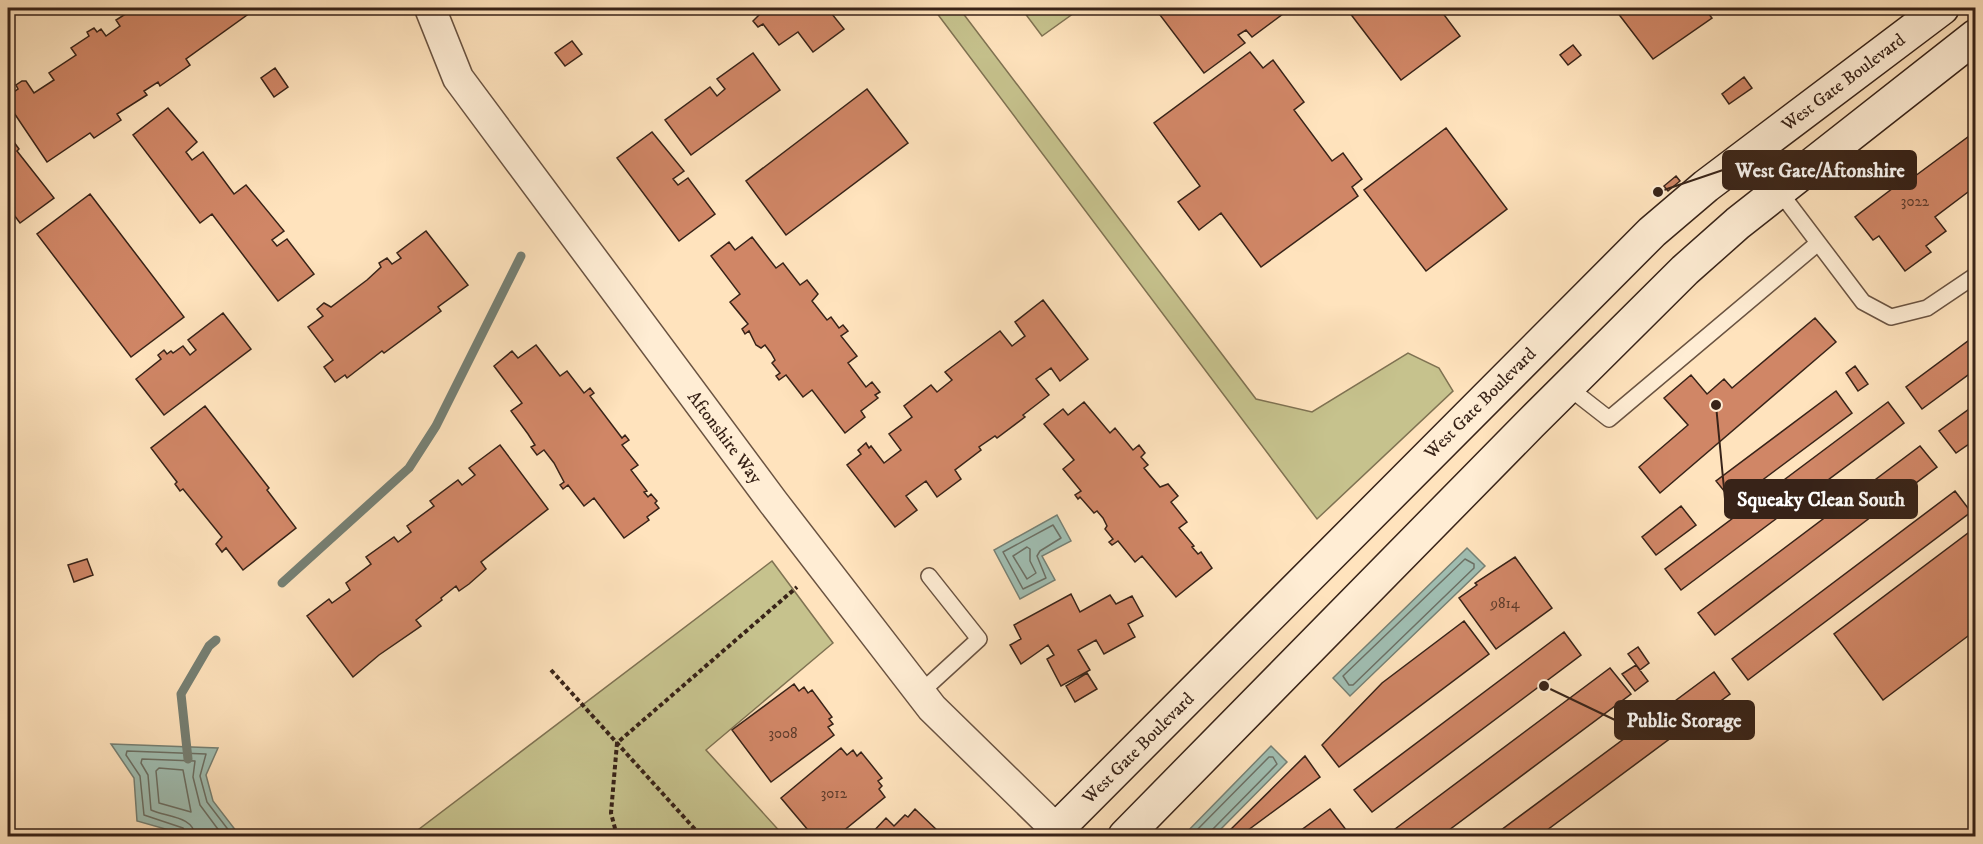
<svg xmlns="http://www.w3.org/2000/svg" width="1983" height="844" font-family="'IM FELL DW Pica',serif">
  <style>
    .green { fill: #c6c28d; stroke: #7f7252; stroke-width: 1.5 }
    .water { fill: #a0beb2; stroke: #768074; stroke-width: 1.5 }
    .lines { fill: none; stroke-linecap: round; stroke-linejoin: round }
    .shore { stroke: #6c7065; stroke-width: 1.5 }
    .stream { stroke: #768074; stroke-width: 9 }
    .building { fill: #d08666; stroke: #382318; stroke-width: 1.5 }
    .service-casing { stroke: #6a5341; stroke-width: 18 }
    .minor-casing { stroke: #6a5341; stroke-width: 33 }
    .secondary-casing { stroke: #382318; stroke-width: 36 }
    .path { stroke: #382318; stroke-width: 4; stroke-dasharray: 4.5 3; stroke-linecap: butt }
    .service { stroke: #ffedd4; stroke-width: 15 }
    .minor { stroke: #ffedd4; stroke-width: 30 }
    .secondary { stroke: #ffedd4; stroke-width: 33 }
    .labels { text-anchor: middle; stroke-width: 6; stroke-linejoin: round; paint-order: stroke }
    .number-label { font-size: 15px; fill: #5e3c2c }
    .street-label { font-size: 18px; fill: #382318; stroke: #ffedd4 }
    .leader { fill: none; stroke: #382318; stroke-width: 2 }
    .callout-dot { fill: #382318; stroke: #ffedd4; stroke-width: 2 }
    .callout { fill: #382318; stroke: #382318; stroke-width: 2 }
    .callout-label { font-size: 20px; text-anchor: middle; font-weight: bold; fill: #fff }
  </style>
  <rect width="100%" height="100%" fill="#ffe3bd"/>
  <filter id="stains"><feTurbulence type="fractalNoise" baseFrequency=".00333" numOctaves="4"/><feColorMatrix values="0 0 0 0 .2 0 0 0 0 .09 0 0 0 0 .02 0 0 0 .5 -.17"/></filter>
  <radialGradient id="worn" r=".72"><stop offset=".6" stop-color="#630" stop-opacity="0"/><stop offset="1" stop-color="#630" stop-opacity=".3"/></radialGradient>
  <path class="green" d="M933,8H959L1256,399L1312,412L1408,353L1439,368L1453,391L1317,519Z
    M1021,8H1081L1042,36Z
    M772,561L833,643L706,750L784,836H410Z"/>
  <path class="water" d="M1057,515L1071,541L1042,556L1055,580L1020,599L994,550Z
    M1467,548L1485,566L1350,696L1333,678Z
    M111,744L218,748L206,775L213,801L240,836H190L137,821L134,778Z
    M1271,746L1287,762L1214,836H1183Z"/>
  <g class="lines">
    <path class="shore" d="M1053,525L1061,538L1040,551L1037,556L1046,578L1023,589L1003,552Z
      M1027,547L1030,549V561L1036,573L1027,579L1013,556Z
      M1465,559L1474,564V568L1353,685H1349L1343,676Z
      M159,768L183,770L191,812L159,803L156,771Z
      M188,836L183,828L144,815L140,776L126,755L127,751L206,754L200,776L207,802L233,836
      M195,836C194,816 166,817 151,810L148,775L141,763L142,759L195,761L193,777L200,805L223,836
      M1191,836L1269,757H1273L1277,764L1212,830L1210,836"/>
    <path class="stream" d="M282,583L409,468L436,426L521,256
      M188,759L181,694L209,646L216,640"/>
  </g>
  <path class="building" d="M135,8L254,10L186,59L190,65L160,86L158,82L144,91L147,95L117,114L121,120L94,138L90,133L47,162L8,104V96L18,89L16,85L22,81H26L34,93L54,80L49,73L76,55L71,48L89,36L87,32L94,28L97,32L101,29L106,36L120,26L116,20Z
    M757,8H830L828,9L844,29L813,52L798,32L779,45L763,24L758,27L753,21L761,13Z
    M1170,8H1291L1252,37L1246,30L1238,35L1245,43L1204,73L1160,15Z
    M1346,8H1439L1460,36L1401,80Z
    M1614,8H1704L1712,18L1653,59Z
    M572,41L582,54L565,66L555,53Z
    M1573,45L1581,55L1568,65L1560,55Z
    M1250,52L1263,68L1273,60L1304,102L1294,110L1332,161L1343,153L1362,179L1352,187L1358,196L1261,267L1221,213L1199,230L1178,202L1200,186L1154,123Z
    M753,53L780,90L691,155L665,120L710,87L717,96L725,89L717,79Z
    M275,68L288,87L274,97L261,78Z
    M1744,77L1752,88L1729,104L1722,94Z
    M867,89L908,143L786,235L746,181Z
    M168,108L197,142L186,152L192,160L203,152L234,194L246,185L284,231L272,240L277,246L287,239L314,274L278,301L212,214L200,223L133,135Z
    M1446,128L1507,209L1426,271L1364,190Z
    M1976,131V186L1935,217L1946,231L1926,246L1931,252L1905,271L1879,236L1873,240L1855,217L1905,179L1907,182Z
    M652,132L684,171L673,179L678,185L688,178L715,214L679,241L617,158Z
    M8,134L19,149L17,151L54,198L20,223L8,207Z
    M1676,176L1680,181L1668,191L1664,186Z
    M90,194L184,317L131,357L37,234Z
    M426,231L468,285L438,307L441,311L384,353L382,351L347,378L345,375L335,382L324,367L333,360L308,327L323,316L317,309L324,303L331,307L367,280L381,267L379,263L387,258L392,264L401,258L397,253Z
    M752,237L776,268L783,263L800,285L807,280L818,294L812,301L827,320L831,317L839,328L843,325L848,331L841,336L857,356L848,363L866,387L872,382L880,392L875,395L878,398L861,411L865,417L845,433L812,390L803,397L786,375L779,380L776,376L780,373L772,363L775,360L771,353L765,345L761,348L756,345L749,331L745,334L742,329L748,324L730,302L740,294L711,256L729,242L735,250Z
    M1043,300L1088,359L1060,381L1051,368L1036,379L1049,395L1023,415L1025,417L997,438L995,436L979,447L981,450L955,470L961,479L937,497L926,481L906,496L917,510L895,527L847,465L861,454L858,450L866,443L869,448L871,446L884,463L901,450L889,434L912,417L904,406L931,385L937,392L952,380L945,372L1000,331L1012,346L1025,336L1015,322Z
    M223,313L251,349L164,415L136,379L161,359L158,355L164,350L167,354L171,351L173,353L183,346L190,355L196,350L188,340Z
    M1815,318L1836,342L1660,493L1639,467L1688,425L1664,398L1691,375L1707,394L1724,379L1732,388Z
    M1976,335V369L1922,409L1906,387Z
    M536,345L560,376L567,371L584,393L590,388L594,393L590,396L622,438L625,435L629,440L622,445L638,465L631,470L647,491L644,492L648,497L651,494L657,501L655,503L659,508L647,517L649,520L624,538L594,498L584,506L568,485L563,489L560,485L564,482L554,463L544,450L537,455L531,447L535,445L528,434L511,411L522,403L494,366L512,351L518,358Z
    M1855,366L1868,384L1858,391L1846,373Z
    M1836,391L1852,413L1733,502L1716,481Z
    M1084,402L1110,433L1115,428L1133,450L1139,445L1145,453L1141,457L1148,465L1144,468L1160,487L1168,484L1178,496L1171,502L1187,522L1179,528L1194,546L1192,547L1198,554L1201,552L1212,568L1176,597L1142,556L1135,562L1118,541L1112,545L1109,542L1113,539L1105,529L1107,526L1103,518L1097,511L1094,513L1080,497L1078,499L1075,495L1081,491L1063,469L1074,460L1044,424L1063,409L1068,415Z
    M1888,402L1904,423L1681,590L1665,569Z
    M1976,404V439L1956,453L1939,431Z
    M205,406L269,488L267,490L296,528L243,570L226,548L222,552L216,544L222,537L183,489L180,491L175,484L177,482L151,448Z
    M500,445L548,509L481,562L486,569L469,584L459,591L456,586L441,598L442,600L416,620L421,626L379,655L353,677L307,616L329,599L332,603L350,590L346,583L371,564L366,557L394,537L398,542L411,532L407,526L434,506L430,501L458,480L462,485L475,475L469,468Z
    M1920,446L1937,467L1715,635L1698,613Z
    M1955,491L1971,512L1748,680L1732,659Z
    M1681,506L1696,525L1656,555L1642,537Z
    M1976,527V630L1883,700L1834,634Z
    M1515,557L1552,608L1496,649L1459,598L1477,585L1475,583Z
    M87,559L93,575L74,582L68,565Z
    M1071,594L1080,612L1110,595L1116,604L1132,596L1143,616L1128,624L1135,637L1104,654L1096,640L1078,650L1090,670L1061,686L1047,659L1054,655L1048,645L1021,664L1010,645L1021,639L1014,625Z
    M1464,621L1489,654L1339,767L1322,745L1382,683Z
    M1564,632L1581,655L1372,812L1354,790Z
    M1638,647L1649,663L1640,670L1628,654Z
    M1636,665L1648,681L1635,691L1622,674Z
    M1610,668L1631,694L1441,836H1388L1387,835Z
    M1714,672L1730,694L1539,836H1493Z
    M1087,673L1097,689L1075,702L1066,686Z
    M794,684L799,691L804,687L808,693L812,690L832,717L829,719L833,724L828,727L834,735L771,782L732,730Z
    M841,748L847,755L853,750L857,756L861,752L882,778L878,781L882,786L879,789L885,797L837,836H813L781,798Z
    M1305,756L1320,777L1240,836H1231L1228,832Z
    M915,809L940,833L937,836H869L886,818L894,826L905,815L908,817Z
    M1330,809L1347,831L1339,836H1293Z"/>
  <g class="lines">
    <defs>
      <path id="service" d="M1779,191L1863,302L1891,317L1927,308L1976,275
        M1568,387L1609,419L1818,243
        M920,693L979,639L929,576"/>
      <path id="minor" d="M430,8L458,78L773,502L932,708L1063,836"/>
      <path id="secondary" d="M1050,836L1652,232L1706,186L1942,8
        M1125,836L1530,424L1685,270L1738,223L1976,36"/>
    </defs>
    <use href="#service" class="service-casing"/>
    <use href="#minor" class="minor-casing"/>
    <use href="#secondary" class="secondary-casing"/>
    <path class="path" d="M551,670L701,836
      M617,836L611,813L617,743L797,587"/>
    <use href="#service" class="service"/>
    <use href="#minor" class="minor"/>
    <use href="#secondary" class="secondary"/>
  </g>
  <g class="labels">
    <g class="number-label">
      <text x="1915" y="206">3022</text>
      <text x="1505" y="608">9814</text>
      <text x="783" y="738">3008</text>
      <text x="834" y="798">3012</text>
    </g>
    <g class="street-label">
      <text transform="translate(1843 82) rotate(-37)" y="6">West Gate Boulevard</text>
      <text transform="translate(1480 403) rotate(-45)" y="6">West Gate Boulevard</text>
      <text transform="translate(725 437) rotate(53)" y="6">Aftonshire Way</text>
      <text transform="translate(1138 748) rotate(-45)" y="6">West Gate Boulevard</text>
    </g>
  </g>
  <path class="leader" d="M1658 192L1723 170M1716 405L1725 499M1544 686L1615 720"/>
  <g class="callout-dot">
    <circle cx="1658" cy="192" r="6"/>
    <circle cx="1716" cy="405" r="6"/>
    <circle cx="1544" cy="686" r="6"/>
  </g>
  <g class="callout">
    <rect x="1723" y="151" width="193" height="38" rx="6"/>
    <rect x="1725" y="480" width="192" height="38" rx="6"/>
    <rect x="1615" y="701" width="139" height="38" rx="6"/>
  </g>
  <g class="callout-label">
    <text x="1820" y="177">West Gate/Aftonshire</text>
    <text x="1821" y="506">Squeaky Clean South</text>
    <text x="1684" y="727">Public Storage</text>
  </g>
  <rect width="1983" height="844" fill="none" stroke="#ffe3bd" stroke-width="30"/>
  <rect x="9" y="9" width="1965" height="826" fill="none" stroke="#382318" stroke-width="3"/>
  <rect x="15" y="15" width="1953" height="814" fill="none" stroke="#382318" stroke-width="1.5"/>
  <rect width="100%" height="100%" filter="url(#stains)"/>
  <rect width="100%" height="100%" fill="url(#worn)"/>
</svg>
